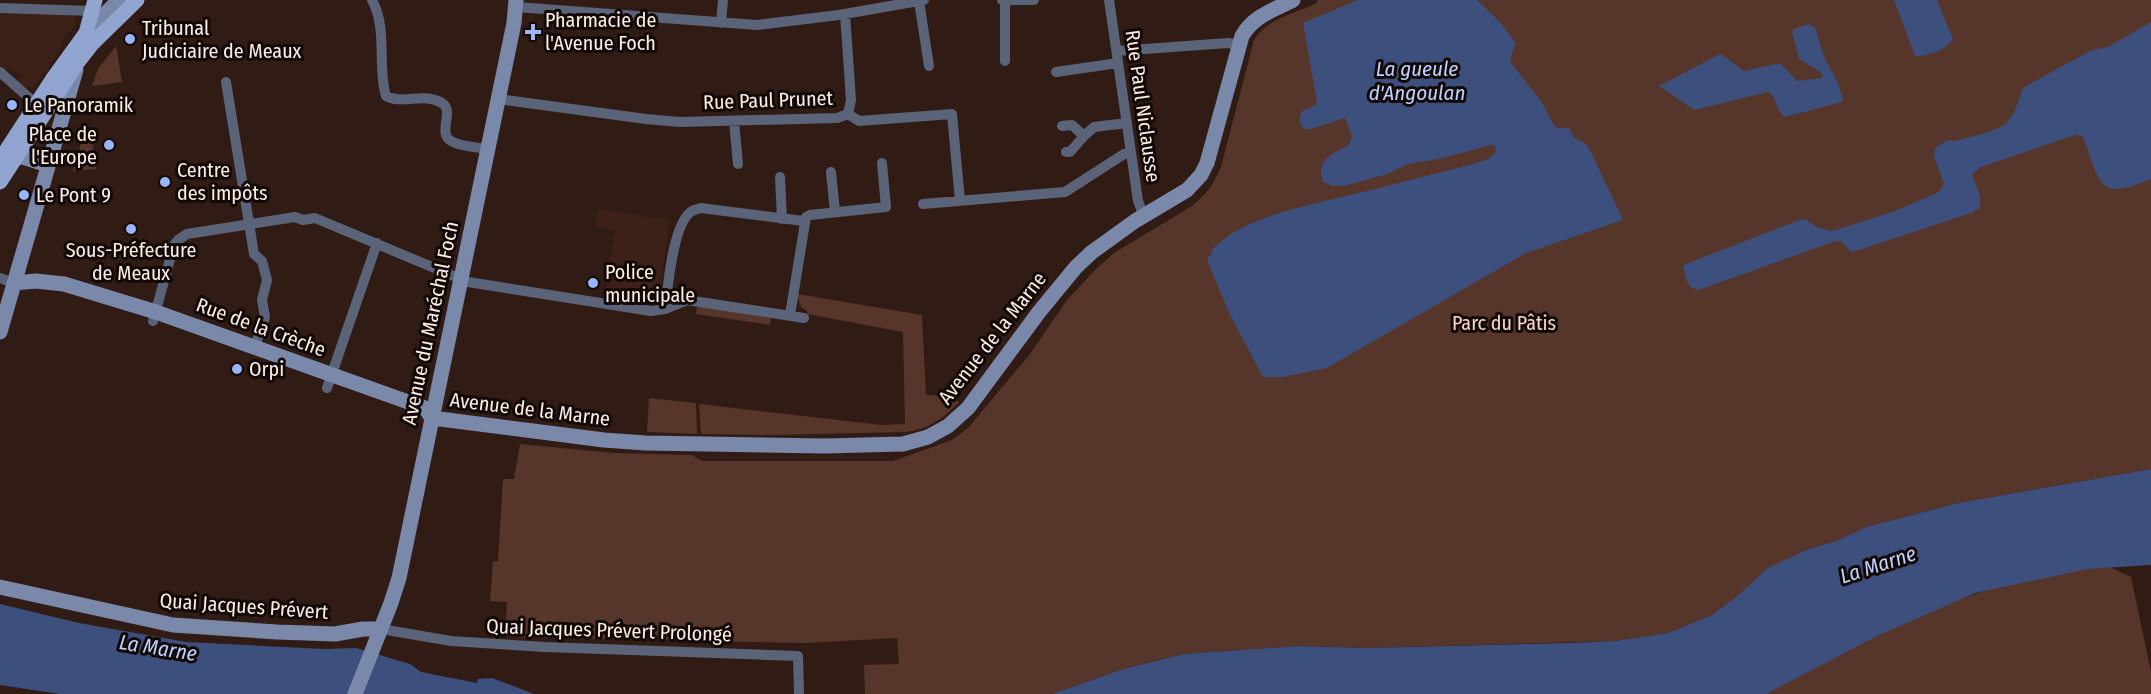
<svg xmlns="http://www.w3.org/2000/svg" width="2151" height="694" font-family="'Fira Sans Condensed',sans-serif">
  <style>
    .built { fill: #3d2118 }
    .green { fill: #56362a }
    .water { fill: #3d4f7c }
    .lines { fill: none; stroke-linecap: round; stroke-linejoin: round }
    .street { stroke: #5a6378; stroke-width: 10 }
    .secondary { stroke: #7a88aa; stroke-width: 15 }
    .primary { stroke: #92a5d0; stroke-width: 15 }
    .poi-dot { fill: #98b5fd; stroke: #120906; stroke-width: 2 }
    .labels { text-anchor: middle; stroke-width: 6; stroke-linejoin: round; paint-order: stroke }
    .poi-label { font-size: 20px; fill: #fcede8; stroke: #120906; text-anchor: start }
    .street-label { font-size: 20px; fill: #fcede8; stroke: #120906 }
    .park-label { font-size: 20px; fill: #f8d5c8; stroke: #120906 }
    .water-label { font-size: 21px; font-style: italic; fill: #bfd2ff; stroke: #120906 }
  </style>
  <rect width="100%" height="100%" fill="#311c15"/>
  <path class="built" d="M0,13L74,14V25L60,42L63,46L33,88L20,86L17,82L21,77L13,70L8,68L6,71L0,66Z
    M598,209L670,220L658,300L656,302L605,294L615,230L596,227Z"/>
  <path class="green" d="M1317,0H2151V469L1958,503L1866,527L1836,541L1806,550L1712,615L1668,633L1615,641L1366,648L1297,646L1184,654L1123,669L1052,694H865L864,665L899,664L897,638L805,643L505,637L507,602L490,601L493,562L498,561L503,479H514L520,444L613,453L692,455L702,461H893L952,440L969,427L1030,354L1067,300L1095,270L1114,253L1192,206L1201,198L1211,187L1221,167L1254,40C1267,19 1295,13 1317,3Z
    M116,46L122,82L92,86L98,69Z
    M92,142L96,169L73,171L81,143Z
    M797,294L922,315L926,395L949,396L959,402C943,419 928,429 906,432L773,435L701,434L699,404L882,425L905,424L903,332L807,314V311L801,307Z
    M697,306L771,318L770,325L696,314Z
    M649,398L696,403L697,434L647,432Z
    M2099,562L2131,577L2151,672V694H1749L1931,609L2022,578Z"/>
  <path class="water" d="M1358,0H1477L1499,21L1516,43L1510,59L1511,63L1541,101L1554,125L1559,129L1569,127L1573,137L1586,144L1590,150L1623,220L1526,253L1327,368L1282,377H1263L1230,315L1207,260L1208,257L1212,255L1211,251C1240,216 1315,204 1359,193C1396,184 1433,174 1470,165L1488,159L1496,152L1495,146L1491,145L1443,158L1408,164L1387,174L1344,186H1333L1323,182C1315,160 1332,154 1349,145L1352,136L1345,118L1311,129H1304C1299,124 1299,117 1302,111L1316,105L1317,102L1303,23Z
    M1894,0H1937L1953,39C1944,51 1929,56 1915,56Z
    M2151,22V179C2140,183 2126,190 2114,189C2095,189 2090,150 2082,135H2075L1981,167L1972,174L1980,196V208L1971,213L1859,250L1851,252L1842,242L1836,241L1698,290C1686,288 1686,276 1683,266L1686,264L1799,220L1805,219L1817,227L1831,231L1839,229L1895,211L1925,198L1939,192L1944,184L1934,156L1935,148L1948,140L1954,141L1986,133L2005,125L2014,113L2023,88L2031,83L2092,50L2108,47Z
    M1809,24L1815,28L1824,57L1838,83L1843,99L1842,102L1785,117C1775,111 1778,98 1768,92L1694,110L1659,86L1718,55L1721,54L1744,71L1780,63L1797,81L1821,78L1823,76L1820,72L1799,59L1792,32L1794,29Z
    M2151,469V565L2088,569L1975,593L1877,636L1766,694H1052L1123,669L1184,654L1298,646L1366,648L1568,643L1615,641L1668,633L1712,615L1735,598L1768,568L1806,550L1836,541L1866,527L1958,503Z
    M0,604L79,623L186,642L324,649L356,648L410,664L421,672L477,683L478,679L492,678L534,694H60L0,685Z"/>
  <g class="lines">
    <path class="street" d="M372,0C388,29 377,68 386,96C403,105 425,92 442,103C455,111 437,133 451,141C461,147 477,147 488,149
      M1002,0H1034
      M1005,0V61
      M1109,0L1138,201L1144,216
      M919,1L929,66
      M517,7L757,25L839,15L924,0
      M0,8L92,11
      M845,14L851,100L848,114
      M721,23L723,0
      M1117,51L1228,43L1239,45
      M0,72L36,104
      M1056,72L1118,63
      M226,82L254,254L262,261L267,280L262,300L265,317L255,346
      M498,99L646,119L680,122L837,118L848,114L859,121L952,114L960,201
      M734,121L738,164
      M1062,126L1072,125L1084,136L1094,127L1127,123
      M1066,152H1070L1084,136
      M831,172L835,212
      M780,177L782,219
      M923,204L1065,192L1124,154L1131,153
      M0,278L14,283
      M665,309C668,287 673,222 692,211C695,209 698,209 701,208L804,221
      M790,315L806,217L810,215L886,207L882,163
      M153,321L174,245L178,240L187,234L295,217L303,220L315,218L468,282L651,311L665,309L687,300L804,318
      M327,388L377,243
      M381,629L451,641L545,647L798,656L799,694"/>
    <path class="secondary" d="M86,33L119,0
      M15,158L23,157L48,165
      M14,283L36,281L64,284L156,312L425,408L432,418
      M0,332L76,70
      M432,418L604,440L645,443L825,446L903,444L928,437L948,426L968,408L1039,312L1076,267L1092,252L1135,221L1187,190L1201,175L1207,163L1242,36C1253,16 1274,10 1293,0
      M0,587L173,625L277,632L335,634L363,629H381
      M355,694L391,603L399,578L514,23L516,0"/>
    <path class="primary" d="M0,160L52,80L86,33L95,0
      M0,182L78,62L92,44L137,0"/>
  </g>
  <g class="poi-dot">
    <path d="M530 23h6v6h6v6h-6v6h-6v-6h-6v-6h6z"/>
    <circle cx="130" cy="39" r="6"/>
    <circle cx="12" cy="105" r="6"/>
    <circle cx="109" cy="145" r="6"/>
    <circle cx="165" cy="182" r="6"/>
    <circle cx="24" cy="195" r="6"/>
    <circle cx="131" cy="229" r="6"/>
    <circle cx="593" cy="283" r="6"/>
    <circle cx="237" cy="369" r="6"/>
  </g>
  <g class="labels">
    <g class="poi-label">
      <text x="545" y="27">Pharmacie de<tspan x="545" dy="23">l'Avenue Foch</tspan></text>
      <text x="142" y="35">Tribunal<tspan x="142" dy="23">Judiciaire de Meaux</tspan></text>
      <text x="24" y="112">Le Panoramik</text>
      <text x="97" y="141" text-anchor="end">Place de<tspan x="97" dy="23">l'Europe</tspan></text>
      <text x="177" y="177">Centre<tspan x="177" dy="23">des impôts</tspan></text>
      <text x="36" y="202">Le Pont 9</text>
      <text x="131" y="257" text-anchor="middle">Sous-Préfecture<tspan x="131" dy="23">de Meaux</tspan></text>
      <text x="605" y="279">Police<tspan x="605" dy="23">municipale</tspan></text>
      <text x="249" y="376">Orpi</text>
    </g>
    <g class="street-label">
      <text transform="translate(768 100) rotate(-2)" y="7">Rue Paul Prunet</text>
      <text transform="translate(1143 106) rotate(82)" y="7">Rue Paul Niclausse</text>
      <text transform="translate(430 323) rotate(-78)" y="7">Avenue du Maréchal Foch</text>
      <text transform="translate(261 327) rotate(20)" y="7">Rue de la Crèche</text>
      <text transform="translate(992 338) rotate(-52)" y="7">Avenue de la Marne</text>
      <text transform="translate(530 409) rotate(7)" y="7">Avenue de la Marne</text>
      <text transform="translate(244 606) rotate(4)" y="7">Quai Jacques Prévert</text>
      <text transform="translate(609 630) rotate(2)" y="7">Quai Jacques Prévert Prolongé</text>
    </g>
    <g class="park-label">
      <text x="1504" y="330">Parc du Pâtis</text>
    </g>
    <g class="water-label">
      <text x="1417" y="76">La gueule<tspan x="1417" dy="24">d'Angoulan</tspan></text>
      <text transform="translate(1878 565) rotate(-18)" y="7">La Marne</text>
      <text transform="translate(158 648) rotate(9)" y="7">La Marne</text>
    </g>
  </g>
</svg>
